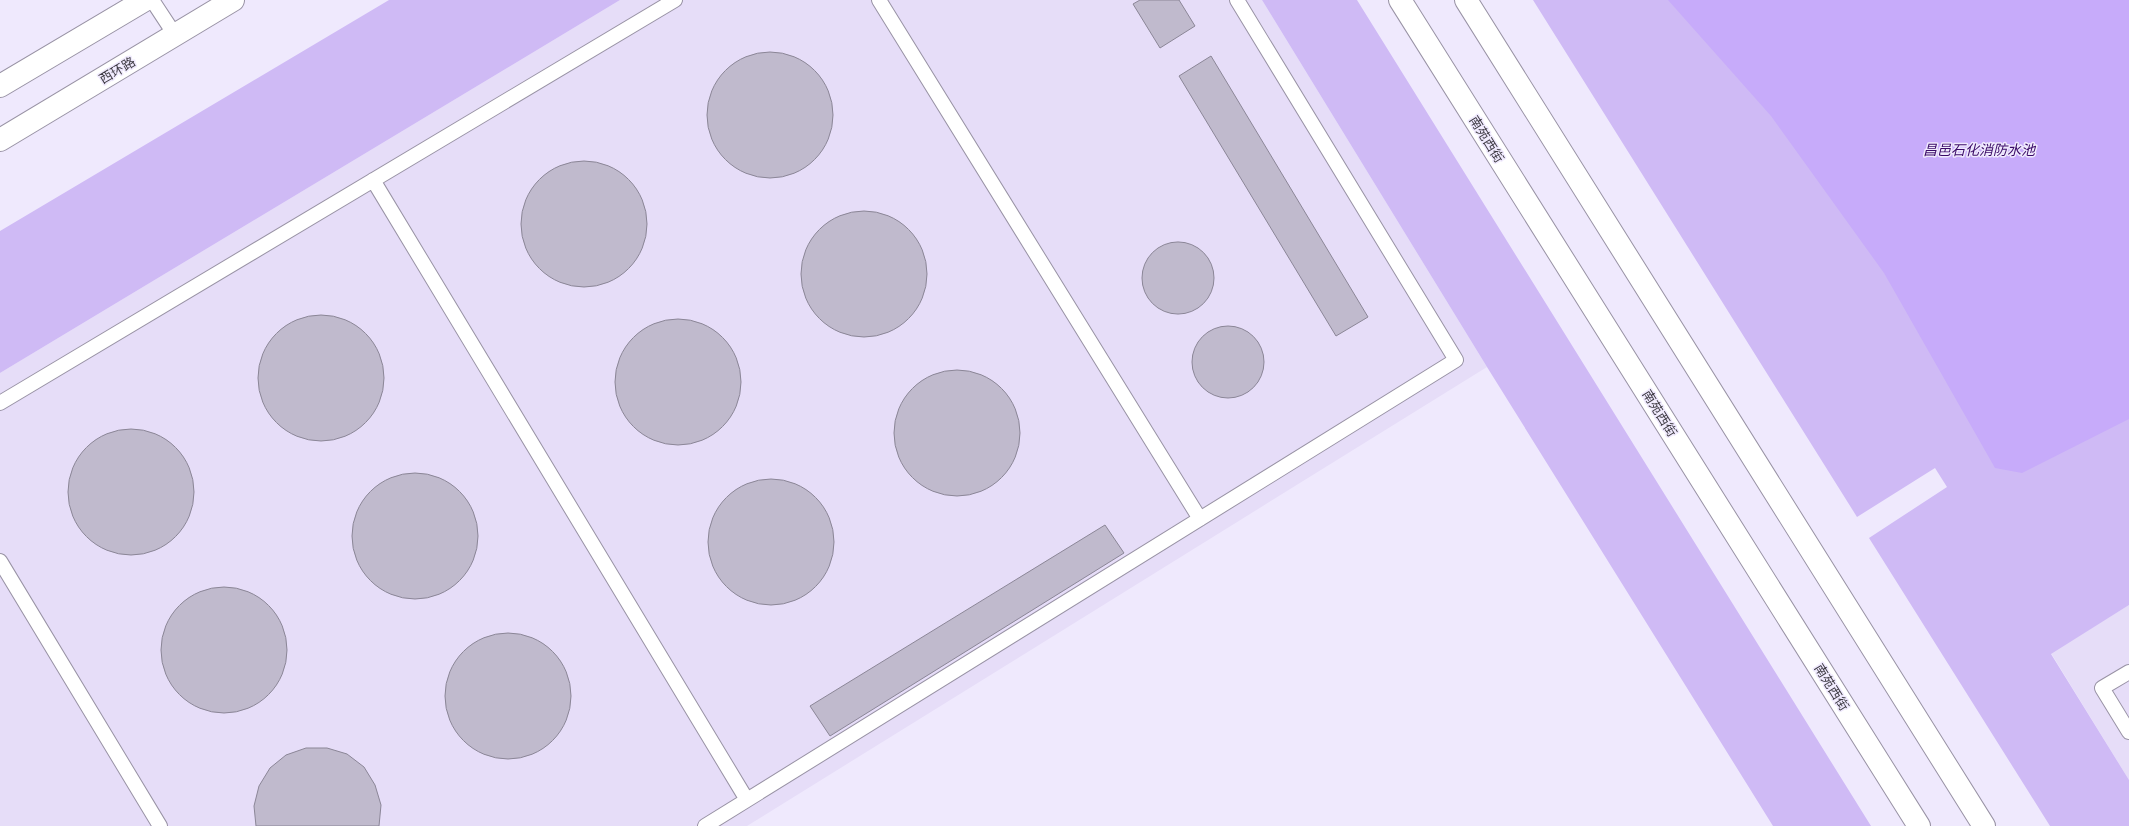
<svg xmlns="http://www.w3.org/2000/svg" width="2129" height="826" font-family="Roboto,'Noto Sans SC',sans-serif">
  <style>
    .built { fill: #e6ddf8 }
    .green { fill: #cfbaf5 }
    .water { fill: #c7abfa }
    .building { fill: #c0bacd; stroke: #8b8697 }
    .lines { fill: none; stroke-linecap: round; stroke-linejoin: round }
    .lane-casing { stroke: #9993a5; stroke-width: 16 }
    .secondary-casing { stroke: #9993a5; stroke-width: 24 }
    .lane { stroke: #fff; stroke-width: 14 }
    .secondary { stroke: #fff; stroke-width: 22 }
    .labels { text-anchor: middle; stroke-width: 3; stroke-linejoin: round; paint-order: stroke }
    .street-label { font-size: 13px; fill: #3c3941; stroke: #efe9fd }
    .water-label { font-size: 14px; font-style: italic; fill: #3a0a67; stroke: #efe9fd }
  </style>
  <rect width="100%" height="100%" fill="#efe9fd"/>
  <path class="built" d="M620,0H1262L1487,367L747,826H0V373Z
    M2129,605V780L2051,653Z"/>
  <path class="green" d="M389,0H620L0,373V231Z
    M1262,0H1357L1871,826H1773L1487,367Z
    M1533,0H2129V605L2051,654L2129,780V826H2050L1869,538L1947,487L1935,468L1857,517Z"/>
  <path class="water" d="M1668,0H2129V419L2022,473L1995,468L1884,273L1771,116Z"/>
  <path class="building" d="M1140,0H1179L1195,26L1160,48L1133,4Z
    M707 115a63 63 0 1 1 126 0a63 63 0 1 1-126 0Z
    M1211,56L1368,317L1336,336L1179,76Z
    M521 224a63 63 0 1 1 126 0a63 63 0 1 1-126 0Z
    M801 274a63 63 0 1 1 126 0a63 63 0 1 1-126 0Z
    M1142 278a36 36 0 1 1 72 0a36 36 0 1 1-72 0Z
    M258 378a63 63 0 1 1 126 0a63 63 0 1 1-126 0Z
    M615 382a63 63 0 1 1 126 0a63 63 0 1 1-126 0Z
    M1192 362a36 36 0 1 1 72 0a36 36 0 1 1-72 0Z
    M894 433a63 63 0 1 1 126 0a63 63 0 1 1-126 0Z
    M68 492a63 63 0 1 1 126 0a63 63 0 1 1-126 0Z
    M352 536a63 63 0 1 1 126 0a63 63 0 1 1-126 0Z
    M708 542a63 63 0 1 1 126 0a63 63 0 1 1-126 0Z
    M1105,525L1124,553L830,736L810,706Z
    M161 650a63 63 0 1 1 126 0a63 63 0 1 1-126 0Z
    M445 696a63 63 0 1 1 126 0a63 63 0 1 1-126 0Z
    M306,748H327L347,754L364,767L375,785L381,805L379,826H256L254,806L259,786L270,768L286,755Z"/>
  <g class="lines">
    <defs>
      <path id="lane" d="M152,0L175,35
        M879,0L1200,519
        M373,180L747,800
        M0,403L675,0
        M0,561L160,826
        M2129,672L2102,688L2129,732
        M705,826L1456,360L1237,0"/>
      <path id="secondary" d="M1400,0L1919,826
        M1466,0L1984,826
        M0,86L145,0
        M0,140L233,0"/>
    </defs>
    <use href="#lane" class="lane-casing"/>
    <use href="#secondary" class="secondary-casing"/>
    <use href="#lane" class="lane"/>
    <use href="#secondary" class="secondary"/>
  </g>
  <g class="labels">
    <g class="street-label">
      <text transform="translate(117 70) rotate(-31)" y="5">西环路</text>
      <text transform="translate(1487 139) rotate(58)" y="5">南苑西街</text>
      <text transform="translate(1660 413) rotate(58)" y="5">南苑西街</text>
      <text transform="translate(1832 687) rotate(58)" y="5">南苑西街</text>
    </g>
    <g class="water-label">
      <text x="1979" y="155">昌邑石化消防水池</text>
    </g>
  </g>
</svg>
